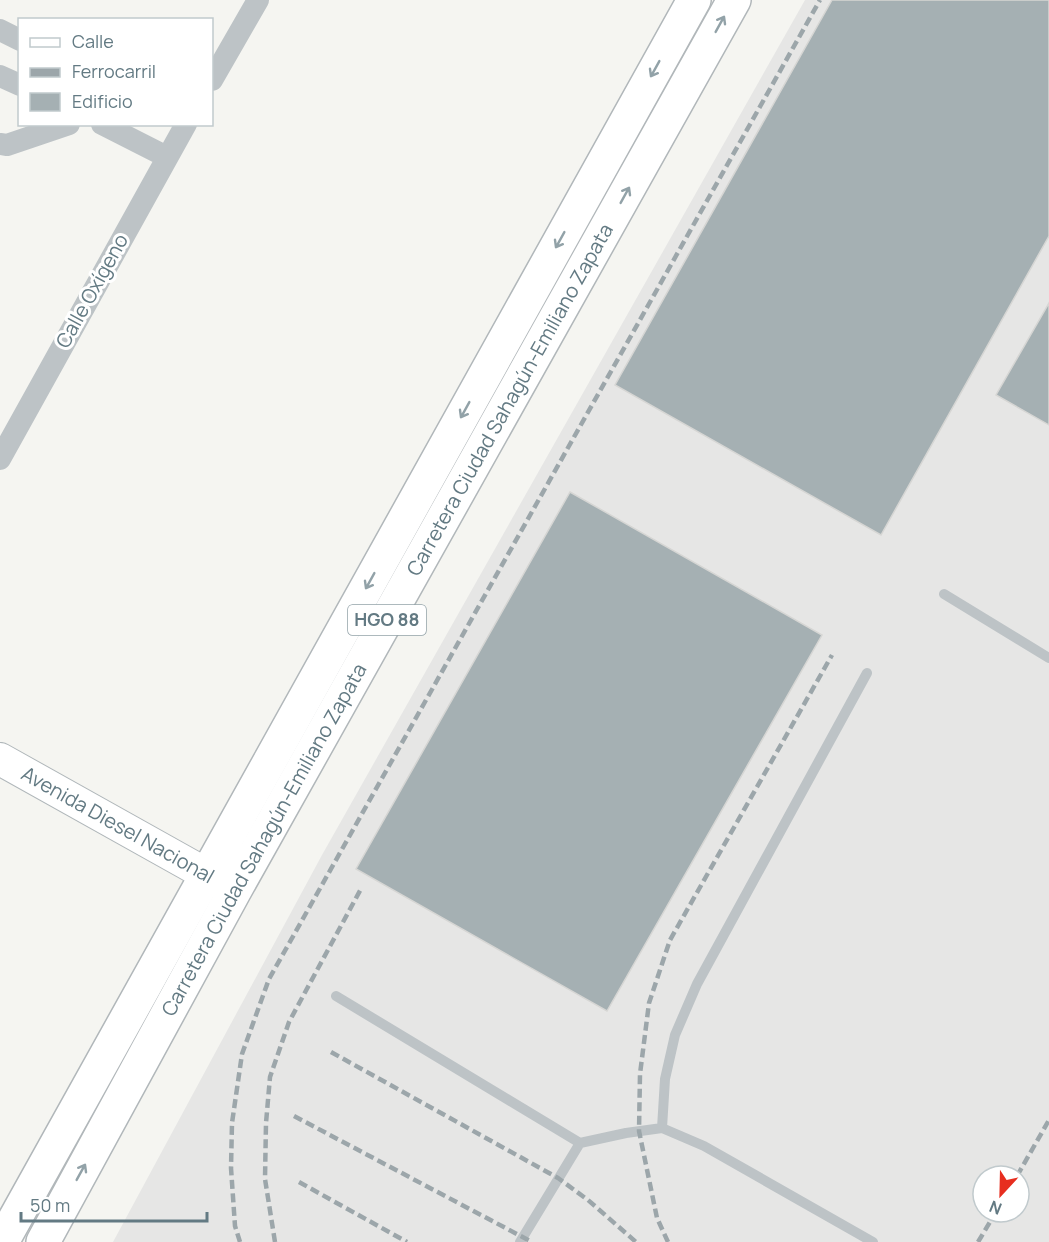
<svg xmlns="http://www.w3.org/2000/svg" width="1049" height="1242" font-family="Manrope,sans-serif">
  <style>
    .built { fill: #e6e6e5; fill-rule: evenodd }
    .building { fill: #a5b0b3; stroke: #d6d6d4; stroke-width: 1.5 }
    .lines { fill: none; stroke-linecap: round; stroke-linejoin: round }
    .secondary-casing { stroke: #b0b7ba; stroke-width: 34 }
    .primary-casing { stroke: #b1b7ba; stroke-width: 36 }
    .lane { stroke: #bdc3c6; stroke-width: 10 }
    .street { stroke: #bdc3c6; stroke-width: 22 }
    .secondary { stroke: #fff; stroke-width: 32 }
    .primary { stroke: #fff; stroke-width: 33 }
    .rail { stroke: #9ca6aa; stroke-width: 4.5; stroke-dasharray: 9 4.5; stroke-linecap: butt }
    .oneway { stroke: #92a2a8 }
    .labels { text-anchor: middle; stroke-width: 6; stroke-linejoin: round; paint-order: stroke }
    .shield { fill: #fff; stroke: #92a2a8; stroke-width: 1.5 }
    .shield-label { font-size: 18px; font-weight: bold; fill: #637a83 }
    .street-label { font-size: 20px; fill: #637a83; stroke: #fff }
  </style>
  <rect width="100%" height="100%" fill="#f5f5f1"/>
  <path class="built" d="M805,0H1049V1242H113L322,855ZM983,1176H1019V1212H983Z"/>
  <path class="building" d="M832,0H1049V236L881,535L615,385Z
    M1049,303V425L996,395Z
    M570,492L822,635L607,1011L356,869Z"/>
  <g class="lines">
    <defs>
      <g id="secondary">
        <path id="s1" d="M0,759L229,887"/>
      </g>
      <g id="primary">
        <path d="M2,1242L694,0"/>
        <path id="s2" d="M43,1242L235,890L734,0"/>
      </g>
    </defs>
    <use href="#secondary" class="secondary-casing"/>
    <use href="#primary" class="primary-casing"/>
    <path class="lane" d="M944,594L1049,658
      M336,996L580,1143
      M662,1128L665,1079L675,1035L697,984L867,673
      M520,1242L580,1143L626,1133L662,1128L704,1146L873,1242"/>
    <path class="street" d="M0,30L20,40
      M0,76L20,85
      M212,80L258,0
      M102,124L167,157
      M0,144L7,145L69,124
      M0,459L186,124"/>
    <use href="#secondary" class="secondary"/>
    <use href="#primary" class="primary"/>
    <path class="rail" d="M331,1052L558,1178L588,1200L636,1242
      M294,1116L532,1242
      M1017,1176L1049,1120
      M299,1182L407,1242
      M240,1242L235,1226L231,1168L232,1123L242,1054L269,979L820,0
      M275,1242L265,1179L266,1123L270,1077L289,1022L362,887
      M668,1242L657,1218L639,1131L640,1074L649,1003L670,940L832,655
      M978,1242L996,1212"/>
  </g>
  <defs><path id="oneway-shaft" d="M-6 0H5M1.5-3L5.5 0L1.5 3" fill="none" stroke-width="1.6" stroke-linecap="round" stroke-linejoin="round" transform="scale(1.5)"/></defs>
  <g class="oneway">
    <use href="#oneway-shaft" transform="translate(720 24) rotate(-61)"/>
    <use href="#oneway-shaft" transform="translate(655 69) rotate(119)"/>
    <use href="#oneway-shaft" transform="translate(625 195) rotate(-61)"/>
    <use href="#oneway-shaft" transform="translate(560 240) rotate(119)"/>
    <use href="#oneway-shaft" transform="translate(465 410) rotate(119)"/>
    <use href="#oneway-shaft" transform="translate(370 581) rotate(119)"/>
    <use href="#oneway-shaft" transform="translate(81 1172) rotate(-61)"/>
  </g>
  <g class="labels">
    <rect class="shield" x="348" y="605" width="78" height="30" rx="4.5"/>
    <g class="shield-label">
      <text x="387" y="626">HGO 88</text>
    </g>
    <g class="street-label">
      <text transform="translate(92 291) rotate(-61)" y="7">Calle Oxígeno</text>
      <text dy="7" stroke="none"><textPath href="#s2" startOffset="963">Carretera Ciudad Sahagún-Emiliano Zapata</textPath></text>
      <text dy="7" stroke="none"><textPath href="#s1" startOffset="135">Avenida Diesel Nacional</textPath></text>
      <text dy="7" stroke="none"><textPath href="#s2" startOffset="459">Carretera Ciudad Sahagún-Emiliano Zapata</textPath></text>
    </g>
  </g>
  <rect x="18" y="18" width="195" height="108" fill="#ffffff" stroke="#c1cacd" stroke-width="1.5"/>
  <rect x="30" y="38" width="30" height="9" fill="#ffffff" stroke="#c1cacd" stroke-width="1.5"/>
  <text x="72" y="48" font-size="18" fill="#637a83">Calle</text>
  <rect x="30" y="68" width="30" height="9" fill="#9ca6aa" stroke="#c1cacd" stroke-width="1.5"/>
  <text x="72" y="78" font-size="18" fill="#637a83">Ferrocarril</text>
  <rect x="30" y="93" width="30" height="18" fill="#a5b0b3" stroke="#c1cacd" stroke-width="1.5"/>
  <text x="72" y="108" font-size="18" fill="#637a83">Edificio</text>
  <g transform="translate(1001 1194) rotate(202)"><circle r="28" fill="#ffffff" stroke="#c1cacd" stroke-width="1.5"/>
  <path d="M0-4.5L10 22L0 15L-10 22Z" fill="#e72e1f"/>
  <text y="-9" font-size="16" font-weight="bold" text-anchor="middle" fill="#637a83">N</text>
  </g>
  <path d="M21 1212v9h186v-9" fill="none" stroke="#637a83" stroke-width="3"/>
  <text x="30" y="1212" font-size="18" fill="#637a83" stroke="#ffffff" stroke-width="4.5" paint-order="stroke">50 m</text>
</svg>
